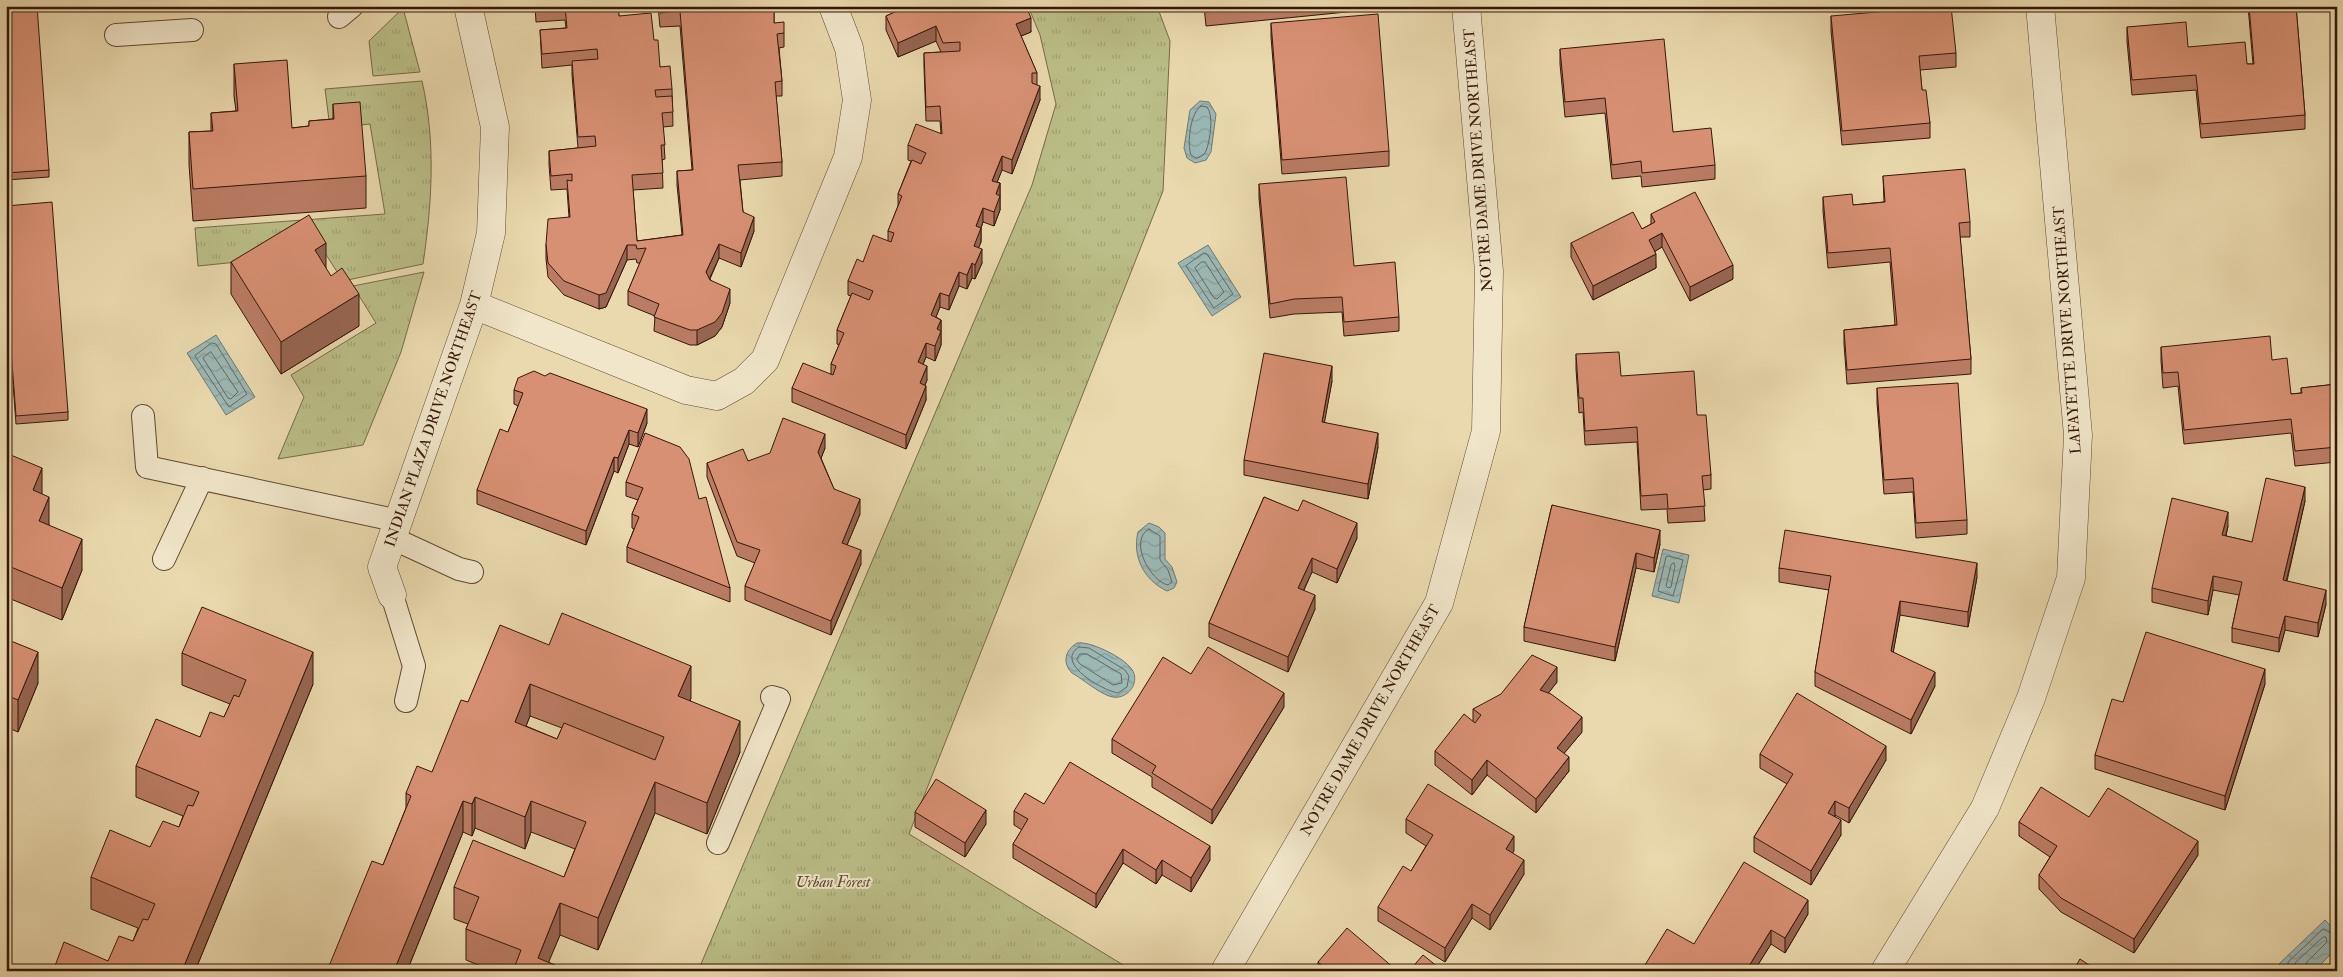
<svg xmlns="http://www.w3.org/2000/svg" width="2343" height="977" font-family="'IM FELL Double Pica',serif">
  <style>
    .grass { fill: url(#grass-tufts); stroke: #786a48 }
    .water { fill: url(#water-waves); stroke: #727870 }
    .lines { fill: none; stroke-linecap: round; stroke-linejoin: round }
    .shore { stroke: #68685f; stroke-width: 1 }
    .service-casing { stroke: #624832; stroke-width: 24 }
    .minor-casing { stroke: #624832; stroke-width: 29 }
    .service { stroke: #f1e6ca; stroke-width: 22 }
    .minor { stroke: #f1e6ca; stroke-width: 28 }
    .wall { fill: #ba7c64; stroke: #351709; fill-rule: evenodd }
    .shaded-wall { fill: #976551; stroke: #351709 }
    .building { fill: #d89074; stroke: #351709; fill-rule: evenodd }
    .labels { text-anchor: middle; stroke-width: 4; stroke-linejoin: round; paint-order: stroke }
    .street-label { font-size: 15px; fill: #351709; stroke: #f1e6ca }
    .park-label { font-size: 15px; font-style: italic; fill: #5d492f; stroke: #f1e6ca }
  </style>
  <defs>
    <pattern id="grass-tufts" width="24" height="20" patternUnits="userSpaceOnUse" patternTransform="scale(1.25)"><rect width="24" height="20" fill="#bbbe88"/><path d="M3 7l-1-3M5 7V3M7 7l1-3M15 17l-1-3M17 17v-4M19 17l1-3" fill="none" stroke="#a1a374"/></pattern>
    <pattern id="water-waves" width="16" height="10" patternUnits="userSpaceOnUse" patternTransform="scale(1.25)"><rect width="16" height="10" fill="#9bb8b5"/><path d="M0 5q4-4 8 0t8 0" fill="none" stroke="#869d9a"/></pattern>
  </defs>
  <rect width="100%" height="100%" fill="#ead9ae"/>
  <filter id="stains"><feTurbulence type="fractalNoise" baseFrequency=".004" numOctaves="4"/><feColorMatrix values="0 0 0 0 .2 0 0 0 0 .09 0 0 0 0 .02 0 0 0 .5 -.17"/></filter>
  <radialGradient id="worn" r=".72"><stop offset=".6" stop-color="#630" stop-opacity="0"/><stop offset="1" stop-color="#630" stop-opacity=".3"/></radialGradient>
  <path class="grass" d="M1028,6H1157L1170,41L1163,191L909,834L1133,971H698L1032,185L1056,104L1040,35Z
    M403,8L420,72L373,76L369,41Z
    M422,81C436,142 432,203 423,264L343,281L314,236L277,258L198,266L195,228L385,214L370,124L330,128L325,89Z
    M424,272L401,352L363,445L278,459L304,397L291,375L376,323L353,286Z"/>
  <path class="water" d="M1200,101L1209,102L1216,114L1211,152L1206,160L1195,163L1187,158L1184,148L1190,110Z
    M1208,245L1241,297L1212,316L1178,263Z
    M216,335L255,397L226,415L187,353Z
    M1149,523L1159,527L1165,533V559L1172,567L1177,582L1174,588L1167,591C1144,580 1132,557 1138,532Z
    M1663,549L1689,555L1679,603L1652,596Z
    M1077,643C1090,641 1120,656 1129,666C1144,680 1127,703 1109,696C1096,691 1084,680 1072,673C1062,663 1065,650 1077,643Z
    M2325,920L2337,933V948L2314,971H2286L2279,964Z"/>
  <g class="lines">
    <path class="shore" d="M1201,106L1207,107C1214,115 1210,141 1206,151C1204,156 1200,157 1196,158L1191,155C1187,143 1190,113 1201,106Z
      M1204,253L1207,254L1233,294L1214,308L1186,266Z
      M1202,262H1205L1224,292L1217,299L1214,298L1195,268Z
      M212,343L216,344L247,394L229,407L195,356Z
      M211,352L238,392L231,399L228,398L203,358Z
      M1149,529L1160,536V560L1168,570L1172,582L1168,585C1150,581 1128,540 1149,529Z
      M1669,556L1683,560L1673,596L1658,591L1666,557Z
      M1674,563L1675,566L1671,587L1668,588L1666,586L1671,565Z
      M1079,647L1089,648L1125,670L1129,676L1127,687L1118,693C1104,691 1053,663 1079,647Z
      M1080,654H1087L1121,674L1122,683L1113,685L1080,664L1077,660Z
      M2289,971L2288,962L2323,929L2337,936
      M2295,971V963L2323,937H2326L2327,942L2307,962L2304,971"/>
    <defs>
      <path id="service" d="M339,17L352,6
        M116,35L192,30
        M143,416L147,467L399,521
        M392,538L459,569L472,572
        M164,559L202,478
        M392,595L414,666L406,701
        M718,843L779,699L772,697"/>
      <path id="minor" d="M474,305L686,390L717,396L744,381L765,360L848,157L857,100L849,48L833,6
        M392,595L382,567L474,305L491,233L495,127L468,6
        M1225,971L1439,603L1486,431L1489,271L1466,6
        M1885,971L1985,808L2031,698L2071,578L2078,435L2040,6"/>
    </defs>
    <use href="#service" class="service-casing"/>
    <use href="#minor" class="minor-casing"/>
    <use href="#service" class="service"/>
    <use href="#minor" class="minor"/>
  </g>
  <path class="wall" d="M6,6L49,170V177L6,180Z
    M535,6H618L619,16L654,40L660,67L672,89L673,126L663,127L665,159L662,160L663,188L633,190L637,241L682,235L677,185V171L692,170L680,26L660,27L658,6H774V23L784,33V47L779,48L782,81V96H776L782,162V176L740,180L743,212L754,231L741,267L719,258L710,279L730,303L722,327L715,336L697,345H690L654,331L655,316L628,305V291L640,263H637L636,259L627,260L606,307L599,309L564,295L548,277L546,259V244L569,217L567,189L551,190L549,165V151L578,148L572,75V65L542,68L540,30L566,28L565,20L536,22Z
    M901,6H1026L1031,32L1021,36L1037,73V85L1040,100L1012,174L1002,170L997,182L1000,183V210L994,226L983,222L981,228V242L978,248L982,263L975,279L972,278L967,289L959,286L949,310L940,307L936,317L941,320V345L935,361L926,357L923,364L927,380L925,385L926,400L906,449L792,402V388L831,374V364L839,345L837,344V330L851,296L848,295V281L863,262L888,241V231L898,206V194L911,161L908,160V145L941,133L940,121H926L924,67V53L941,52L936,41L898,57L886,30V16L902,9Z
    M1204,6H1377V9L1206,26Z
    M2248,6H2296L2305,115V129L2201,138L2196,90L2132,95L2127,41V27L2188,47L2247,64H2253Z
    M1831,16L1956,53V67L1920,70L1922,90L1930,123V138L1842,145L1831,31Z
    M1271,23L1389,151V166L1282,174L1271,37Z
    M1560,49L1673,132L1715,165V179L1642,187L1641,176L1612,179L1605,113L1565,117L1560,64Z
    M234,64L292,128L309,126V121L333,119V104L366,176V208L193,221L189,164V132L211,131V113L236,111L234,96Z
    M1883,176L1970,222V237H1960L1971,359V374L1847,384L1844,344V330L1895,325L1890,262L1828,268L1823,211V197L1853,205L1884,202Z
    M1259,184L1354,266L1399,317V331L1344,336L1342,312L1294,314L1270,318L1259,198Z
    M6,206L68,412V420L16,424L6,289Z
    M1651,214L1733,279L1690,301L1662,247L1655,251L1656,268L1593,300L1571,257V243L1642,229L1651,224Z
    M231,262L359,326L281,374L231,294Z
    M2161,347L2272,360L2291,394L2301,393V388L2337,384V462L2295,466L2291,433L2184,444L2178,386L2163,388L2161,361Z
    M1576,354L1621,376L1697,415L1711,475V489L1703,490L1705,521L1668,523L1667,509L1641,510L1637,442L1585,445L1583,412L1579,413L1576,369Z
    M1332,381L1324,422L1378,447L1368,499L1244,475V460Z
    M1877,388L1967,520V534L1916,538L1913,492L1884,494L1877,403Z
    M514,390L647,423L638,447L629,444L618,473L614,471L586,545L477,504V490L508,432L518,406L514,404Z
    M825,448L821,458L834,489L860,514L847,545L861,564L831,635L745,600V586L755,563L737,556L707,477V463L748,461Z
    M6,453L42,494L49,525L82,570L62,620L6,597Z
    M626,482L699,499L730,588V602L627,562V547L634,529L632,528V514L638,500L626,496Z
    M1264,497L1357,538L1337,583L1312,572L1304,590L1315,609L1288,672L1209,637V623Z
    M2305,501L2287,581L2326,604L2318,637L2285,630L2279,652L2232,642V628L2239,595L2213,590L2208,615L2152,602V588L2228,526L2226,536L2252,542Z
    M1552,505L1660,544L1654,572L1636,568L1615,661L1524,641V627Z
    M1779,568L1977,577L1968,627L1900,615L1893,652L1935,686L1911,734L1815,686V672L1829,590L1779,582Z
    M6,639L38,683L18,732L6,727Z
    M549,645L691,698L690,700L740,752L707,834L655,813L598,950L560,935L548,962L569,971H493L466,960V929L468,924L454,919V887L564,877L575,849L531,832L525,849L475,828L472,836L463,832L407,971L383,865L406,808V793L432,772L468,702ZM530,716L562,728L557,739L526,726Z
    M182,653L313,684L195,971L108,961L133,941L138,928L91,909V877L150,847L179,827L183,816L136,797V766L200,737L224,717L230,704L182,685Z
    M1191,674L1284,707L1212,824L1152,787V777L1112,753V739Z
    M1557,682L1548,693L1582,732L1564,753L1569,771L1536,813L1487,775L1472,795L1435,765V751L1473,721V709Z
    M2265,684L2225,810L2095,769V755L2123,702Z
    M1760,754L1886,760L1849,823L1835,815V816L1841,835L1811,885L1754,852V837L1787,784L1760,768Z
    M1044,804L1210,860L1191,892L1162,875L1156,884L1123,863L1096,908L1013,858V844L1022,830L1014,825V811Z
    M915,812L986,824L965,857L915,827Z
    M2089,817L2198,855L2134,953L2061,912L2039,889V875L2050,857L2019,836V822Z
    M1406,819L1514,851L1512,853L1524,874L1490,930L1472,918L1445,962L1378,921V907L1411,871L1426,846L1406,833Z
    M1808,914L1785,953L1771,944L1754,971H1645V965L1694,944Z
    M1318,962L1394,971H1318Z"/>
  <path class="shaded-wall" d="M1031,18V32L1016,38V24Z
    M936,26V41L898,57V43Z
    M1040,86V100L1012,174V160Z
    M1002,156V170L992,195V181Z
    M1000,183V210L994,226V212L996,194Z
    M983,208V222L981,228V242L974,260V246L976,226Z
    M754,217V231L741,267V253Z
    M1662,233V247L1649,255V240Z
    M326,243V275L315,250Z
    M719,244V258L706,286V272Z
    M627,245V260L606,307L599,309V295Z
    M982,249V263L975,279V265Z
    M1656,254V268L1593,300V286Z
    M972,263V278L967,289V275Z
    M1733,265V279L1690,301V287Z
    M959,272V286L949,310V296Z
    M730,289V303L722,327L715,336L697,345V330Z
    M940,293V307L931,329V315Z
    M359,294V326L281,374V342Z
    M941,320V345L935,361V346L937,329Z
    M926,343V357L918,377V362Z
    M927,366V380L920,397V383Z
    M1332,366V381L1322,436V422Z
    M926,386V400L906,449V435Z
    M647,409V423L638,447V433Z
    M629,430V444L618,473V458Z
    M1378,433V447L1368,499V484Z
    M825,434V448L818,466V452Z
    M614,457V471L586,545V531Z
    M42,468V500L33,490Z
    M2305,487V501L2283,595V580Z
    M49,497V528L39,521Z
    M860,499V514L842,557V543Z
    M2228,512V526L2222,550V535Z
    M1357,523V538L1337,583V569Z
    M1660,530V544L1654,572V558Z
    M82,539V570L62,620V588Z
    M861,550V564L831,635V621Z
    M1636,553V568L1615,661V647Z
    M1312,558V572L1298,602V588Z
    M1977,563V577L1968,627V612Z
    M2213,576V590L2208,615V601Z
    M2326,590V604L2318,637V623Z
    M1315,595V609L1288,672V657Z
    M1900,601V615L1891,665V651Z
    M2285,616V630L2279,652V638Z
    M38,652V683L18,732V700Z
    M313,652V684L195,971H182Z
    M691,666V698L678,728V696Z
    M1557,667V682L1540,704V690Z
    M2265,669V684L2225,810V796Z
    M1935,672V686L1911,734V720Z
    M530,684V716L515,754V722Z
    M1284,693V707L1212,824V810Z
    M1582,717V732L1557,762V748Z
    M740,721V752L707,834V803Z
    M1886,746V760L1849,823V808Z
    M1569,757V771L1536,813V799Z
    M1487,760V775L1472,795V780Z
    M655,782V813L598,950V918Z
    M475,797V828L472,836V804Z
    M463,801V832L407,971L396,966Z
    M531,801V832L525,849V817Z
    M1835,801V815L1828,827V813Z
    M986,810V824L965,857V843Z
    M1841,820V835L1811,885V871Z
    M1514,836V851L1506,863V849Z
    M2198,841V855L2134,953V939Z
    M1210,846V860L1191,892V878Z
    M1123,849V863L1096,908V894Z
    M1162,860V875L1156,884V870Z
    M1524,860V874L1490,930V915Z
    M1808,900V914L1785,953V938Z
    M560,903V935L545,971L538,958Z
    M1472,904V918L1445,962V948Z
    M1771,930V944L1754,971H1746Z"/>
  <path class="building" d="M6,6H37L49,170L6,173Z
    M536,6H554L536,8Z
    M565,6H618L619,16L651,13L654,40H658L660,67L670,66L672,89L655,90L656,97L672,96L673,112L662,113L665,145H661L663,173L632,175L637,241L683,235L677,171L693,170L680,11L660,13V6H774V23L784,22V33L777,34L782,81L775,82L782,162L738,165L743,212L754,217L741,253L719,244L706,272L710,280L730,289L722,313L715,322L697,330H690L654,317L659,304L628,291L646,248L637,249L636,245H627L606,293L599,295L564,281L548,263L546,244L548,219L570,217L567,180L572,181V174L551,176L549,151L596,146L595,136L578,137L572,61L598,59L597,49L542,54L540,30L567,28Z
    M908,6H1026L1031,18L1016,24L1037,73H1032V83L1040,86L1012,160L1002,156L992,181L1000,183L996,194L1000,196L994,212L983,208L976,226L981,228L974,246L982,249L975,265L972,263L967,275L959,272L949,296L940,293L931,315L941,320L937,329L941,331L935,346L926,343L918,362L927,366L920,383L926,386L906,435L792,388L803,363L833,375L836,366L831,364L844,333L837,330L852,293L869,300L873,291L848,281L857,259L863,262L873,235L891,242L894,233L888,231L902,196L898,194L912,160L921,164L926,153L908,145L916,124L942,134L940,106L926,107L924,53L960,51V42L943,43L936,26L898,43L886,16Z
    M1205,6H1265L1206,12Z
    M1946,6H1951L1956,53L1919,56L1922,90H1926L1930,123L1842,131L1831,16Z
    M2249,6H2296L2305,115L2201,124L2196,75L2132,80L2127,27L2186,22L2188,47L2245,42L2247,64H2254Z
    M1378,14L1389,151L1282,160L1271,23Z
    M1664,39L1673,132L1711,128L1715,165L1642,173L1641,161L1612,165L1605,98L1565,102L1560,49Z
    M287,60L292,128L309,126V121L334,119L333,104L360,102L366,176L193,189L189,132L213,131L211,113L238,111L234,64Z
    M1965,169L1970,222L1959,223L1971,359L1847,370L1844,330L1897,325L1890,248L1828,253L1823,197L1852,194L1853,205L1885,202L1883,176Z
    M1346,177L1354,266L1395,262L1399,317L1344,322L1342,297L1294,299L1270,304L1259,184Z
    M1695,192L1733,265L1690,287L1662,233L1649,240L1656,254L1593,286L1571,243L1633,212L1642,229L1655,222L1651,214Z
    M52,202L68,412L16,416L6,282V206Z
    M309,215L326,243L315,250L331,276L342,268L359,294L281,342L231,262Z
    M2270,336L2272,360L2287,358L2291,394L2302,393L2301,388L2337,384V447L2295,451L2291,419L2184,430L2178,372L2163,373L2161,347Z
    M1619,352L1621,376L1694,371L1697,415H1706L1711,475L1702,476L1705,506L1668,509L1667,494L1641,496L1637,427L1585,431L1583,398H1579L1576,354Z
    M1264,353L1332,366L1322,422L1378,433L1368,484L1244,460Z
    M534,371L545,376L550,373L647,409L638,433L629,430L618,458L614,457L586,531L477,490L500,429L508,432L523,393L514,390L518,378Z
    M1958,383L1967,520L1916,523L1913,478L1884,480L1877,388Z
    M783,418L825,434L818,452L834,489L860,499L842,543L861,550L831,621L745,586L760,550L737,542L707,463L743,449L748,461L770,453Z
    M645,433L680,447L689,459L699,499L706,497L730,588L627,547L639,517L632,514L643,488L626,482Z
    M6,453L42,468L33,490L49,497L39,521L82,539L62,588L6,565Z
    M2266,478L2305,487L2283,580L2326,590L2318,623L2285,616L2279,638L2232,628L2242,582L2213,576L2208,601L2152,588L2172,498L2228,512L2222,535L2252,542Z
    M1264,497L1298,511L1303,500L1357,523L1337,569L1312,558L1298,588L1315,595L1288,657L1209,623Z
    M1552,505L1660,530L1654,558L1636,553L1615,647L1524,627Z
    M1785,530L1977,563L1968,612L1900,601L1891,651L1935,672L1911,720L1815,672L1831,576L1779,568Z
    M202,607L313,652L182,971H53L64,942L108,961L119,936L133,941L143,919L148,920L155,904L91,877L110,830L150,847L163,821L179,827L188,805L193,806L199,792L136,766L156,719L200,737L210,712L224,717L234,695L239,697L246,680L182,653Z
    M562,613L691,666L678,696L740,721L707,803L655,782L598,918L560,903L538,958L569,971H513L521,950L466,929L479,897L454,887L473,840L564,877L586,822L531,801L525,817L475,797L472,804L463,801L396,966L407,971H327L372,861L383,865L411,796L406,793L417,766L432,772L461,700L468,702L500,625L549,645ZM530,684L664,737L655,760L564,723L557,739L515,722Z
    M2146,632L2265,669L2225,796L2095,755L2112,699L2123,702Z
    M6,639L38,652L18,700L6,695Z
    M1208,647L1284,693L1212,810L1152,773L1156,766L1112,739L1163,657L1191,674Z
    M1532,655L1557,667L1540,690L1551,694L1582,717L1557,748L1569,757L1536,799L1487,760L1472,780L1435,751L1464,714L1475,723L1481,715L1473,709L1501,694Z
    M1797,693L1886,746L1849,808L1835,801L1828,813L1841,820L1811,871L1754,837L1793,774L1760,754Z
    M1070,762L1210,846L1191,878L1162,860L1156,870L1123,849L1096,894L1013,844L1028,819L1014,811L1025,793L1044,804Z
    M936,779L986,810L965,843L915,812Z
    M1428,784L1514,836L1506,849L1524,860L1490,915L1472,904L1445,948L1378,907L1403,866L1411,871L1433,835L1406,819Z
    M2041,787L2089,817L2108,788L2198,841L2134,939L2061,898L2039,875L2057,846L2019,822Z
    M1744,862L1808,900L1785,938L1771,930L1746,971H1654L1645,965L1667,929L1694,944Z
    M1347,928L1394,968L1392,971H1328L1318,962Z
    M1423,955L1443,971H1409Z
    M2080,959L2098,971H2073Z
    M2337,959V971H2321Z
    M1973,968L1977,971H1971Z"/>
  <g class="labels">
    <g class="street-label">
      <text transform="translate(1478 160) rotate(-94)" y="5">NOTRE DAME DRIVE NORTHEAST</text>
      <text transform="translate(2067 330) rotate(-94)" y="5">LAFAYETTE DRIVE NORTHEAST</text>
      <text transform="translate(433 419) rotate(-71)" y="5">INDIAN PLAZA DRIVE NORTHEAST</text>
      <text transform="translate(1370 720) rotate(-60)" y="5">NOTRE DAME DRIVE NORTHEAST</text>
    </g>
    <g class="park-label">
      <text x="833" y="887">Urban Forest</text>
    </g>
  </g>
  <rect width="2343" height="977" fill="none" stroke="#ead9ae" stroke-width="25"/>
  <rect x="8" y="8" width="2328" height="962" fill="none" stroke="#351709" stroke-width="2.5"/>
  <rect x="12" y="12" width="2318" height="952" fill="none" stroke="#351709"/>
  <rect width="100%" height="100%" filter="url(#stains)"/>
  <rect width="100%" height="100%" fill="url(#worn)"/>
</svg>
